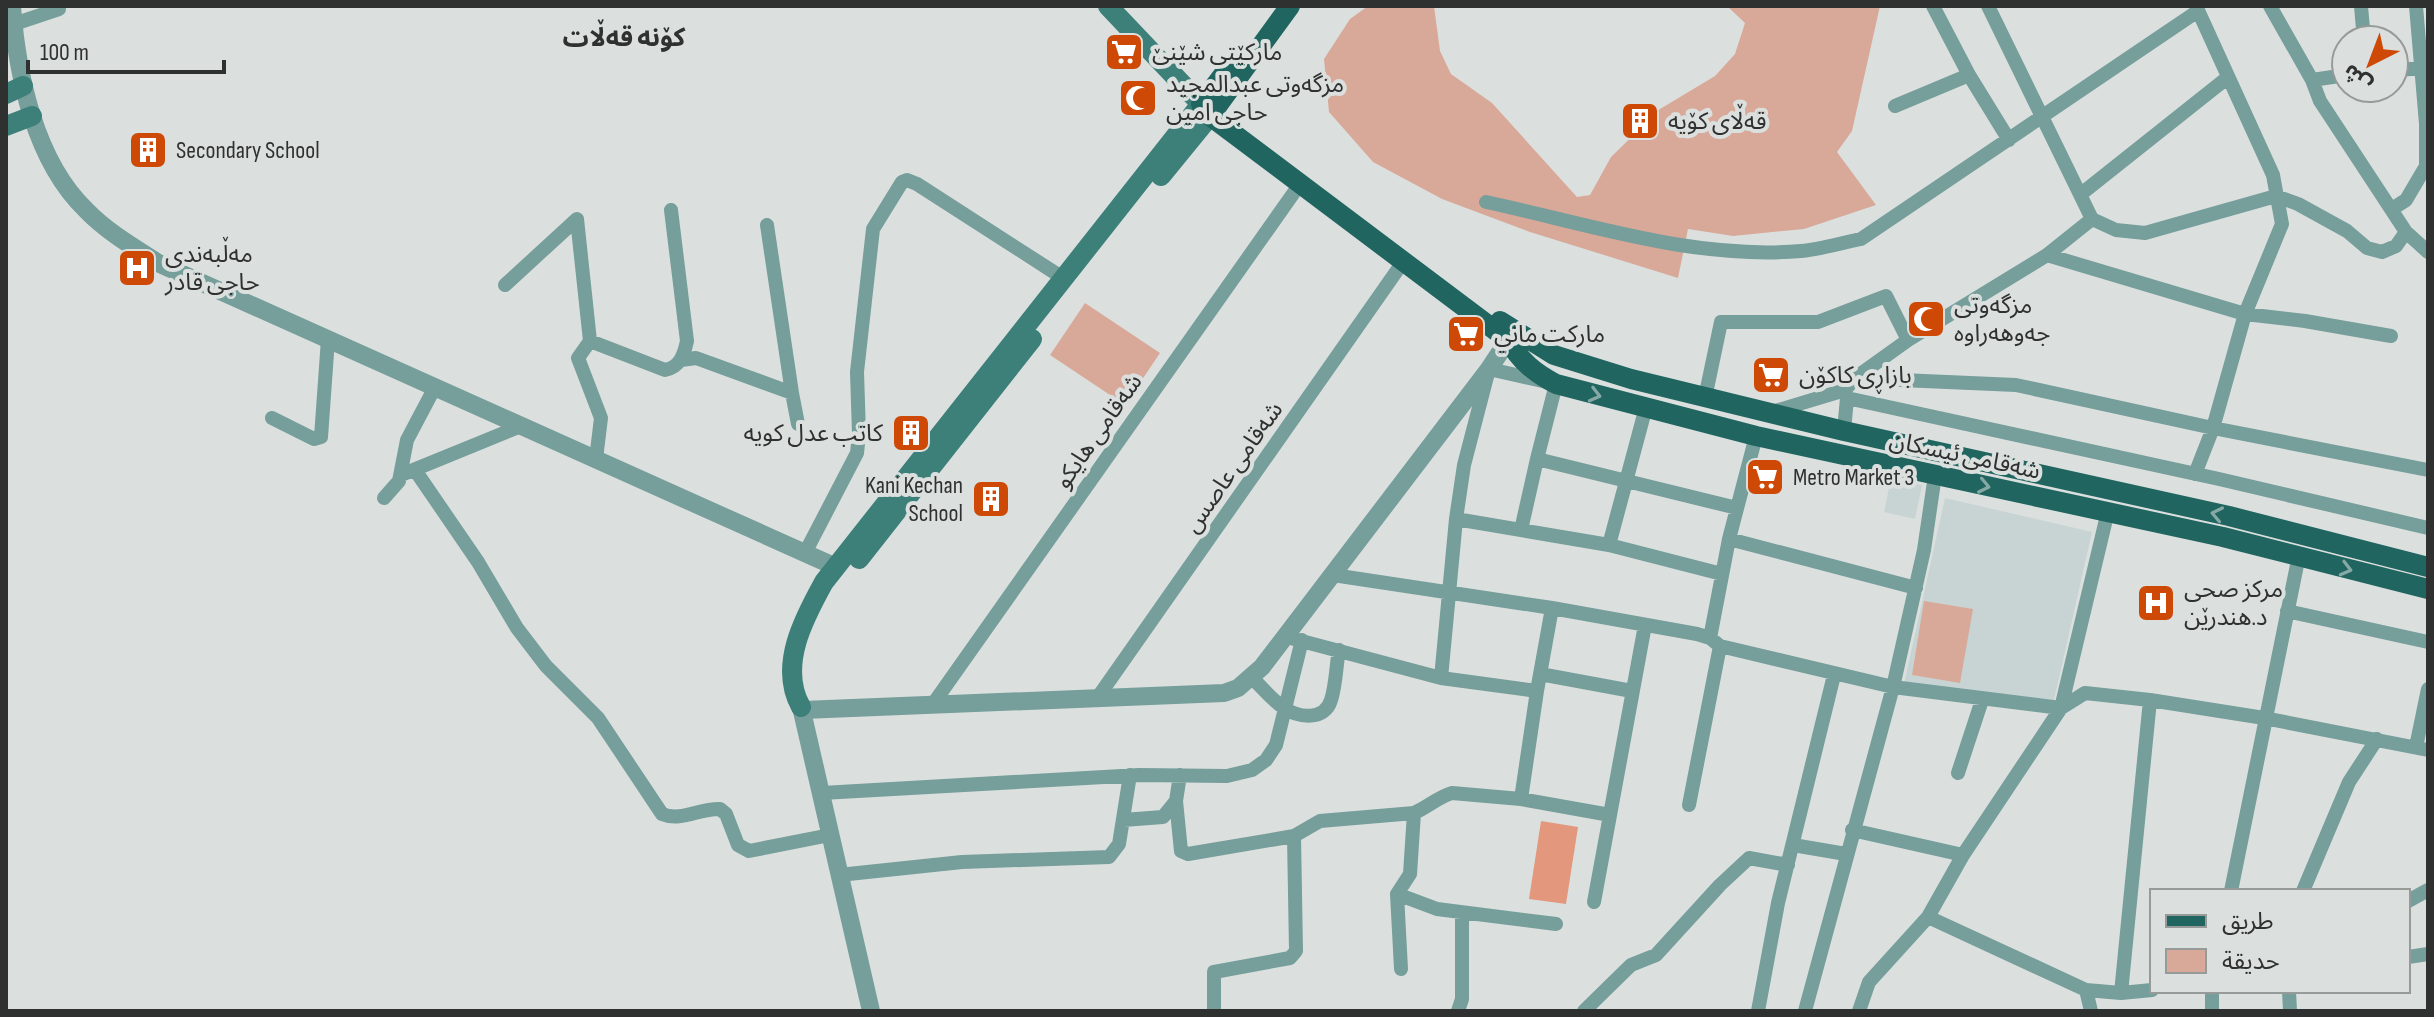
<svg xmlns="http://www.w3.org/2000/svg" width="2434" height="1017" font-family="'Sofia Sans Condensed','Noto Sans Arabic',sans-serif">
  <style>
    .built { fill: #c7d4d3 }
    .green { fill: #d8a999 }
    .water { fill: #e3977c }
    .lines { fill: none; stroke-linecap: round; stroke-linejoin: round }
    .minor { stroke: #769e9a; stroke-width: 14 }
    .tertiary { stroke: #769e9a; stroke-width: 18 }
    .secondary { stroke: #3d7f79; stroke-width: 20 }
    .primary { stroke: #206560; stroke-width: 20 }
    .oneway { stroke: #87a9a6 }
    .labels { text-anchor: middle; stroke-width: 8; stroke-linejoin: round; paint-order: stroke }
    .poi-label { font-size: 24px; fill: #2f3131; stroke: #dbe0df; text-anchor: start }
    .street-label { font-size: 24px; fill: #2f3131; stroke: #dbe0df }
    .neighbourhood-label { font-size: 26px; font-weight: bold; fill: #2f3131; stroke: #dbe0df }
  </style>
  <rect width="100%" height="100%" fill="#dbe0df"/>
  <path class="built" d="M1891,479L1922,485L1915,519L1884,512Z
    M1945,498L2092,532L2054,700L1904,684Z"/>
  <path class="green" d="M1368,6H1434L1440,51L1451,74L1492,103L1577,197L1590,195L1611,157L1660,109L1715,76L1735,54L1745,23L1727,6H1880L1852,131L1837,152L1876,205L1804,229L1733,236L1688,229L1678,278L1530,232L1442,199L1373,162L1329,112L1324,59L1350,19Z
    M1085,303L1160,353L1125,405L1050,355Z
    M1924,601L1973,609L1960,683L1912,675Z"/>
  <path class="water" d="M1541,821L1578,827L1566,904L1529,899Z"/>
  <g class="lines">
    <path class="minor" d="M1933,6L1969,75L2009,140
      M1988,6L2092,219L2116,230L2145,233L2276,196L2298,204L2347,231L2367,248L2382,252L2396,246L2406,232
      M2270,6L2312,80L2320,101L2406,232L2428,252
      M2361,6L2363,29
      M14,24L59,9
      M2394,70L2428,68
      M2312,80L2346,75
      M1895,106L1969,75
      M2081,194L2227,78
      M1486,202C1589,224 1694,260 1801,251C1821,249 1841,243 1861,239L2198,11
      M2392,209L2406,200L2426,166V124L2416,6
      M2047,255L2245,314L2305,321L2391,336
      M505,285L577,219L590,341L578,358L601,418L596,459
      M590,341L665,370C680,367 684,355 687,341L671,210
      M681,360L696,358L792,393L767,225
      M1855,378L2016,385L2213,428L2428,470
      M1845,390L1847,398L2219,479L2428,528
      M792,393L798,424
      M1705,398L1721,322H1818L1886,296L1908,340
      M1772,412L1845,390L1855,378L1908,340L2047,255L2092,219
      M272,418L314,439L321,437L328,339
      M1844,431L1847,398
      M415,470L478,562L517,628L546,666L598,718L662,814C681,822 700,808 720,809L726,814L738,845L749,851L830,835
      M2195,474L2213,428L2245,314L2282,224L2273,175L2196,6
      M401,475L521,426
      M384,498L399,481L407,440L435,387
      M1521,530L1537,459
      M1729,539L1756,436
      M1609,545L1646,407
      M805,553L857,453L859,434L857,372L873,229L902,182L907,180L917,184L1063,278
      M1722,574L1609,545L1456,519L1464,465L1489,369L1556,384L1537,459L1737,508
      M1333,575L1552,608L1697,634L1710,638L1720,646L1893,687L2061,708L2085,693L2150,700L2264,718L2428,750
      M2287,611L2428,642
      M1710,638L1729,539L1916,588
      M1294,639L1441,678L1456,519
      M1540,674L1632,691
      M1252,678C1262,687 1272,700 1284,708C1299,718 1325,721 1331,700C1336,685 1336,666 1339,650
      M1441,678L1537,691L1552,608
      M1098,697L1403,262
      M2150,700L2121,993L2152,990
      M933,704L1300,184
      M2416,747L2428,689
      M1958,773L1982,700
      M1180,775L1176,801L1181,851L1188,854L1294,836L1320,821L1414,813C1428,807 1438,797 1452,793L1521,799L1537,691
      M822,793L1139,775L1227,776L1252,770L1266,760L1276,745L1302,640
      M1521,799L1610,815
      M1689,805L1720,646
      M1123,820L1163,817L1176,801
      M1852,830L1963,855
      M1793,845L1846,854
      M839,875L962,862L1109,857L1119,844L1130,775
      M2231,891L2299,555
      M2303,891L2349,782L2377,739
      M1397,894L1437,909L1556,924
      M2408,901L2428,890
      M1594,902L1645,625
      M1928,917L2086,990L2121,993
      M2408,957L2428,954
      M1401,969L1397,894L1410,874L1414,813
      M2086,990L2091,1011
      M2212,991V1011
      M2289,991L2290,1011
      M1214,1011V972L1290,958L1296,951L1294,836
      M1458,1011L1462,999V913
      M1584,1011L1631,965L1656,955L1720,885L1749,858L1788,865
      M1758,1011L1778,903L1834,675
      M1805,1011L1893,687L1924,550L1935,475
      M1859,1011L1869,982L1928,917L1963,855L2061,708L2108,511"/>
    <path class="tertiary" d="M12,6C17,75 35,161 86,210C107,232 135,248 160,264L836,567
      M801,707L871,1011
      M803,710L1224,693L1238,688L1262,667L1489,369L1514,331"/>
    <path class="secondary" d="M6,94L23,86
      M6,126L32,116
      M1161,176L1210,116
      M859,559L1032,339
      M801,707C778,666 804,618 824,582L1201,104L1108,6"/>
    <path class="primary" d="M1201,104L1210,116L1508,340C1520,361 1535,373 1556,384L1756,436L2223,537L2428,589
      M1201,104L1232,63
      M1210,116L1290,6
      M1500,321L1554,355L1631,379L1844,431L2229,516L2428,567"/>
  </g>
  <defs><path id="oneway-chevron" d="M-2-3.5L2.5 0L-2 3.5" fill="none" stroke-width="1.6" stroke-linecap="round" stroke-linejoin="round" transform="scale(2)"/></defs>
  <g class="oneway">
    <use href="#oneway-chevron" transform="translate(1595 395) rotate(14)"/>
    <use href="#oneway-chevron" transform="translate(1984 486) rotate(12)"/>
    <use href="#oneway-chevron" transform="translate(2217 514) rotate(-168)"/>
    <use href="#oneway-chevron" transform="translate(2346 569) rotate(15)"/>
  </g>
  <defs>
    <symbol id="supermarket-square" viewBox="-11 -11 22 22"><rect x="-9" y="-9" width="18" height="18" rx="4" fill="#ce4905" stroke="#dbe0df"/><path d="M-6-5.5h2.5l.6 2H6L4.5 2H-2.5L-4.4-4H-6ZM-1.5 3.2a1.3 1.3 0 1 0 .1 0ZM3 3.2a1.3 1.3 0 1 0 .1 0Z" fill="#fff"/></symbol>
    <symbol id="mosque-square" viewBox="-11 -11 22 22"><rect x="-9" y="-9" width="18" height="18" rx="4" fill="#ce4905" stroke="#dbe0df"/><path d="M3.5-4.9A6 6 0 1 0 3.5 4.9A5 5 0 1 1 3.5-4.9Z" fill="#fff"/></symbol>
    <symbol id="building-square" viewBox="-11 -11 22 22"><rect x="-9" y="-9" width="18" height="18" rx="4" fill="#ce4905" stroke="#dbe0df"/><path d="M-4-6H4V6H1V3H-1V6H-4ZM-2.5-4.3h1.7v1.8h-1.7ZM.8-4.3h1.7v1.8H.8ZM-2.5-1h1.7V.8h-1.7ZM.8-1h1.7V.8H.8Z" fill="#fff"/></symbol>
    <symbol id="hospital-square" viewBox="-11 -11 22 22"><rect x="-9" y="-9" width="18" height="18" rx="4" fill="#ce4905" stroke="#dbe0df"/><path d="M-5-5h3v3.5h4V-5h3V5h-3V1.5h-4V5h-3Z" fill="#fff"/></symbol>
  </defs>
  <g fill-rule="evenodd">
    <use href="#supermarket-square" x="1102" y="30" width="44" height="44"/>
    <use href="#mosque-square" x="1116" y="76" width="44" height="44"/>
    <use href="#building-square" x="1618" y="99" width="44" height="44"/>
    <use href="#building-square" x="126" y="128" width="44" height="44"/>
    <use href="#hospital-square" x="115" y="246" width="44" height="44"/>
    <use href="#mosque-square" x="1904" y="297" width="44" height="44"/>
    <use href="#supermarket-square" x="1444" y="312" width="44" height="44"/>
    <use href="#supermarket-square" x="1749" y="353" width="44" height="44"/>
    <use href="#building-square" x="889" y="411" width="44" height="44"/>
    <use href="#supermarket-square" x="1743" y="455" width="44" height="44"/>
    <use href="#building-square" x="969" y="477" width="44" height="44"/>
    <use href="#hospital-square" x="2134" y="581" width="44" height="44"/>
  </g>
  <g class="labels">
    <g class="poi-label">
      <text x="1152" y="60">ماركێتى شێنێ</text>
      <text x="1166" y="92">مزگه‌وتی عبدالمجید<tspan x="1166" dy="28">حاجی امین</tspan></text>
      <text x="1668" y="129">قەڵای کۆیە</text>
      <text x="176" y="158">Secondary School</text>
      <text x="165" y="262">مەڵبەندی<tspan x="165" dy="28">حاجی قادر</tspan></text>
      <text x="1954" y="313">مزگه‌وتی<tspan x="1954" dy="28">جه‌وهه‌راوه</tspan></text>
      <text x="1494" y="342">مارکت ماني</text>
      <text x="1799" y="383">بازاڕی کاکۆن</text>
      <text x="883" y="441" text-anchor="end">كاتب عدل كويه</text>
      <text x="1793" y="485">Metro Market 3</text>
      <text x="963" y="493" text-anchor="end">Kani Kechan<tspan x="963" dy="28">School</tspan></text>
      <text x="2184" y="597">مرکز صحی<tspan x="2184" dy="28">د.هندرێن</tspan></text>
    </g>
    <g class="street-label">
      <text transform="translate(1098 431) rotate(-55)" y="8">شه‌قامی هایكو</text>
      <text transform="translate(1965 455) rotate(12)" y="8">شەقامی ئیسکان</text>
      <text transform="translate(1233 467) rotate(-55)" y="8">شه‌قامی عاصس</text>
    </g>
    <g class="neighbourhood-label">
      <text x="624" y="46">کۆنە قەڵات</text>
    </g>
  </g>
  <rect width="2434" height="1017" fill="none" stroke="#2f3131" stroke-width="16"/>
  <rect x="2150" y="889" width="260" height="104" fill="#dbe0df" stroke="#969a99" stroke-width="2"/>
  <rect x="2166" y="915" width="40" height="12" fill="#206560" stroke="#969a99" stroke-width="2"/>
  <text x="2222" y="929" font-size="24" fill="#2f3131">طريق</text>
  <rect x="2166" y="949" width="40" height="24" fill="#d8a999" stroke="#969a99" stroke-width="2"/>
  <text x="2222" y="969" font-size="24" fill="#2f3131">حديقة</text>
  <g transform="translate(2370 64) rotate(222)"><circle r="38" fill="#dbe0df" stroke="#969a99" stroke-width="2"/>
  <path d="M0-6L14 30L0 20L-14 30Z" fill="#ce4905"/>
  <text y="-12" font-size="22" font-weight="bold" text-anchor="middle" fill="#2f3131">ش</text>
  </g>
  <path d="M28 60v12h196v-12" fill="none" stroke="#2f3131" stroke-width="4"/>
  <text x="40" y="60" font-size="24" fill="#2f3131" stroke="#dbe0df" stroke-width="6" paint-order="stroke">100 m</text>
</svg>
